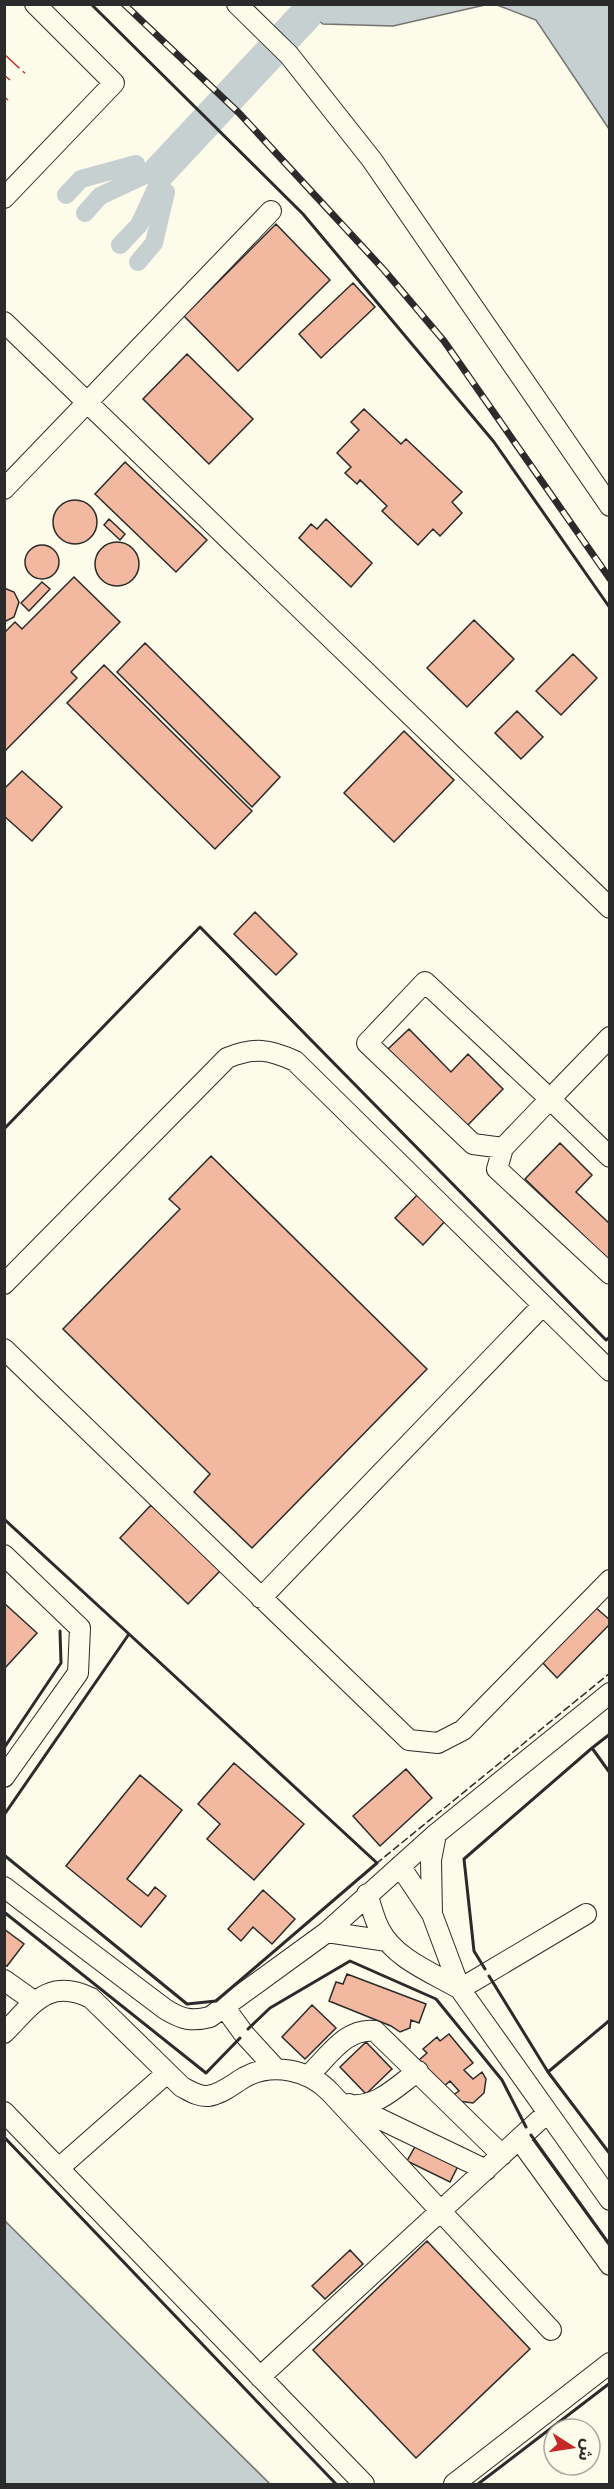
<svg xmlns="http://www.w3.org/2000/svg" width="614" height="2489" font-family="Mulish,'Noto Sans Arabic',sans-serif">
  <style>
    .water { fill: #c7d0d0; stroke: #74746e; stroke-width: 1.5 }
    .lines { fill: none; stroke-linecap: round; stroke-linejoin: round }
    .canal { stroke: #c7d0d0; stroke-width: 18 }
    .building { fill: #f2b8a0; stroke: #2b2b2b; stroke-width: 1.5 }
    .minor-casing { stroke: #2b2b2b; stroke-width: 22 }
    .minor { stroke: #fdfbea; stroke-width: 20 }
    .rail-casing { stroke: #2b2b2b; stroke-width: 7 }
    .rail { stroke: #fdfbea; stroke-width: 4.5; stroke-dasharray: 14; stroke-linecap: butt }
    .fence { stroke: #2b2b2b; stroke-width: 1.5; stroke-dasharray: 8 3; stroke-linecap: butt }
    .wall { stroke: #2b2b2b; stroke-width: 3 }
    .power { stroke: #c62828; stroke-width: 1.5; stroke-dasharray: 21 4.5 3 4.5; stroke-linecap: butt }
  </style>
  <rect width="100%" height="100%" fill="#fdfbea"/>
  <path class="water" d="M298,5H485L393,26L323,24Z
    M497,5H609V129L536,20Z
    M4,2221H5L270,2484H5Z"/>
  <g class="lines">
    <path class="canal" d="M66,195L81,179L136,164
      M85,213L100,196L147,174L301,9
      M120,245L139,225L158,184L312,19
      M138,262L154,243L166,192"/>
  </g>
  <path class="building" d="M276,224L330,280L238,371L184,316Z
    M353,283L375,307L321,358L299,334Z
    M187,354L253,419L209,464L143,399Z
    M364,409L401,444L406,439L462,492L452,502L462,513L440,536L433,529L418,545L382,511L387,506L360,480L357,484L345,473L351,467L337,453L359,430L351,422Z
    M125,462L207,540L176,572L95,494Z
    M53 522a22 22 0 1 1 44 0a22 22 0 1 1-44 0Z
    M109,519L125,534L120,540L104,525Z
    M326,519L372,563L351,587L299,538L311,524L317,529Z
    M95 564a22 22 0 1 1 44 0a22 22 0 1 1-44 0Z
    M25 562a17 17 0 1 1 34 0a17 17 0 1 1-34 0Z
    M74,577L120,622L71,672L77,678L4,752V633L15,622L22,629Z
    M42,582L50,589L29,611L21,603Z
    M4,588L14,592L19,602L14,617L4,622Z
    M474,620L514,659L467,707L427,668Z
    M145,643L280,777L252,807L117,672Z
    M573,654L597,678L561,715L536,691Z
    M104,665L252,811L215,849L67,703Z
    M517,711L543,737L521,759L495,733Z
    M404,731L454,780L394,842L344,793Z
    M22,771L62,807L32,841L4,816V789Z
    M255,912L297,954L276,975L234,934Z
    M409,1029L451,1072L468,1054L503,1089L466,1127L388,1049Z
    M560,1143L592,1175L576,1192L610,1224V1261L525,1179Z
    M211,1156L427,1369L252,1548L194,1492L210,1474L63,1329L180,1209L169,1199Z
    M419,1193L447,1219L423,1245L395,1218Z
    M151,1505L220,1571L188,1604L120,1538Z
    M4,1603L37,1633L4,1669Z
    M595,1607L610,1620V1624L557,1678L542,1662Z
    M234,1763L304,1824L254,1880L207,1839L220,1824L198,1804Z
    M406,1769L432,1798L380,1846L353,1816Z
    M140,1775L182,1810L127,1879L148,1896L155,1887L166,1896L141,1927L66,1866Z
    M263,1890L295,1919L272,1944L253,1927L241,1941L228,1929Z
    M4,1929L24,1944L7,1966L4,1965Z
    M347,1974L426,2004L419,2023L411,2020L410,2028L400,2032L391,2026L329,2001L336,1982L343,1984Z
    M312,2005L336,2028L305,2059L282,2037Z
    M449,2034L473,2063L464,2070L473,2079L482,2072L486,2079L484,2093L473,2103L458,2101L452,2096L459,2091L450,2081L442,2088L419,2060L427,2053L423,2049L437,2037L440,2041Z
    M366,2042L392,2069L366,2094L340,2067Z
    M416,2145L458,2166L450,2182L407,2161Z
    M427,2241L530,2349L416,2458L313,2350Z
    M350,2250L363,2264L325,2299L312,2286Z"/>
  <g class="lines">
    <defs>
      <path id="minor" d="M237,4L289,55L372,160L610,506
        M4,198L114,83L35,4
        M4,322L610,908
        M4,489L271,211
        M503,1148L473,1144L367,1043L425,982L550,1099L610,1037
        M610,1157L550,1099L503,1148L497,1169L610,1274
        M4,1284L227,1058C254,1047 269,1049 295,1061L610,1371
        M4,1349L409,1740L438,1743L463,1730L610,1580
        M4,1555L80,1628L78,1673L4,1777
        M261,1598L543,1305
        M400,1866L432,1914L460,1989L610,2200
        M4,1887L165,2009C181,2019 191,2022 210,2017L327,1932L436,1834L610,1693
        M367,1894C371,1905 374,1919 380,1930C395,1959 433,1973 460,1989
        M432,1914L431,1860L436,1834
        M327,1932L387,1941
        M4,1980L35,2002
        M460,1989L586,1914
        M225,2008L244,2034L276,2069
        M4,2033C32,2005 48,1977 91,1998L182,2087C190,2091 199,2097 208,2096C222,2094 233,2084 245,2077C273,2062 309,2070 330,2092L551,2330
        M309,2075C328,2057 346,2027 375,2031L502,2155
        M349,2104L486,2170
        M350,2105C377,2108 397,2086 418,2071
        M4,2112L364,2484
        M519,2139L610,2265
        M59,2168L167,2073
        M260,2377L546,2114
        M454,2484L610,2363"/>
    </defs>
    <use href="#minor" class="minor-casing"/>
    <use href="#minor" class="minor"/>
    <defs>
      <path id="rail" d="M124,4L239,113L384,270L444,341L610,579"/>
    </defs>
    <use href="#rail" class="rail-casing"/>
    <use href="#rail" class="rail"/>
    <path class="fence" d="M4,1129L200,927L606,1340L610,1337
      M4,1519L377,1863L610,1673"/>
    <path class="wall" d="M91,4L303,214L494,442L610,608
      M4,1129L200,927L606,1340L610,1337
      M4,1519L129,1634
      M4,1748L61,1663L60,1631
      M592,1748L610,1734
      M4,1815L129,1634L377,1863L216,2001L187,2004L4,1855
      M4,1912L206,2073L240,2038
      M485,1969L474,1951L464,1859L592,1748L610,1773
      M489,1976L548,2072L610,2020
      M248,2029L270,2008L350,1961L436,1999L502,2080L526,2127
      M550,2070L548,2072L610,2154
      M531,2135L610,2245
      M4,2137L336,2484
      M478,2484L610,2383"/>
    <path class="power" d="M4,54L28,76
      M4,75L10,80
      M4,97L8,100"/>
  </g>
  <rect width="614" height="2489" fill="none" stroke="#2b2b2b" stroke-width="12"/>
  <g transform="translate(572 2447) rotate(102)"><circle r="28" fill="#fdfbea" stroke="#a9a89e" stroke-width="1.5"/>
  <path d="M0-4.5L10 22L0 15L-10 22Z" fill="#c62828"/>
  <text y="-9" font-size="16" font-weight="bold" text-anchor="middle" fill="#2b2b2b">ش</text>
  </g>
</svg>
